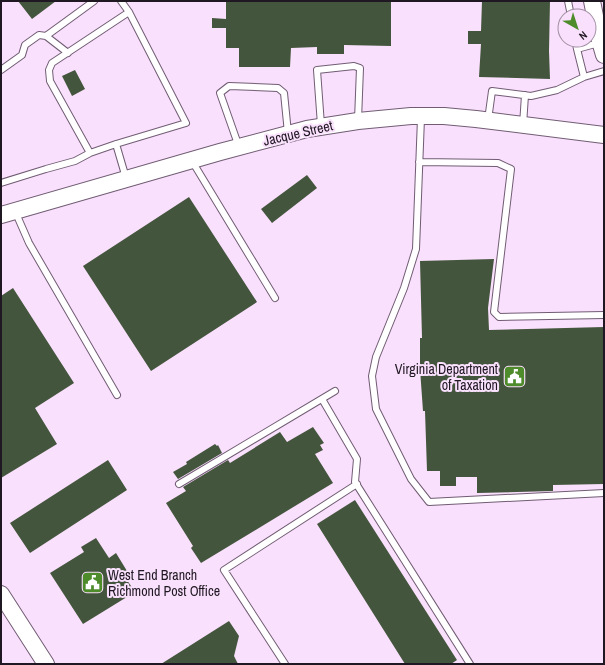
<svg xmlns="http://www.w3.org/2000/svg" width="605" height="665" font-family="'Archivo Narrow',sans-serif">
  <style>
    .building { fill: #44553d }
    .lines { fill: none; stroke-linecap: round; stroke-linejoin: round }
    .lane-casing { stroke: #715c74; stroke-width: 8 }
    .secondary-casing { stroke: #715c74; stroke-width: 18 }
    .lane { stroke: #fff; stroke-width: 6 }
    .secondary { stroke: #fff; stroke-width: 16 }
    .labels { text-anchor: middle; stroke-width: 4; stroke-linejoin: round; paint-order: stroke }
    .street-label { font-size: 14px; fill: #1f1721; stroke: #f9e0fc }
    .poi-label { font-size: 14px; fill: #1f1721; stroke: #f9e0fc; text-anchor: end }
  </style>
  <rect width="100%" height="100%" fill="#f9e0fc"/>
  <path class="building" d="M18,1H56L32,19Z
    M226,1H391V46L344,45V54H317V47L291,48L290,67H239V48H226V28H212V18L226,19Z
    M482,1H550L549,51L550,79L479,77L481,44H468V31H481Z
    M75,70L85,89L72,96L62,76Z
    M307,175L317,188L272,223L261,209Z
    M189,197L257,302L151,371L83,266Z
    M494,259L488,308L489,330L604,327V484L553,485V491L477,493V477H456V486H440V471H427L425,411H423L420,369V338H422L420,261Z
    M13,288L74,383L35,408L57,444L1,478V296Z
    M313,427L324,443L320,445L323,450L315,454L333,483L201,563L191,548L193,546L166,503L186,491L183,487L228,460L230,463L280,432L287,442Z
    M215,444L217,446L218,445L222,453L178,479L173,472L187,464L186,462Z
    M108,460L127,490L30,553L10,523Z
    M355,500L457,660L451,664H405L317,524Z
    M96,538L109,558L116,553L127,571L123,574L135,592L83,624L50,573L84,552L81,547Z
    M229,621L239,636L234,656L238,664H161Z"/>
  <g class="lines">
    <defs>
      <path id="lane" d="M121,1L129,12
        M568,1L571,16
        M129,12L186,123L116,144L90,153L50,81L49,70L52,63Z
        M46,36L94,1
        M575,40L577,49
        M599,43L577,49L584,77L604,71
        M1,70L22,55L25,45L39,35L46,36L68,53
        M421,118L416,249L404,288L376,357L372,376L376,409L411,479L429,502L604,493
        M488,120L492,91L531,96L557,90L584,77
        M321,125L317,70L354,66L360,68L358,120
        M523,125L525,95
        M116,144L126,178
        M239,147L220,93L229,86L278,88L284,93L288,133
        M192,161L275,298
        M419,162L498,163L511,169L494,312L499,317L604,315
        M1,183L46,169L75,161L90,153
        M15,211L29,243L117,395
        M322,399L357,459L355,482L470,664
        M179,484L335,391
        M285,664L224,570L357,484"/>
      <path id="secondary" d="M592,1L600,41L604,55
        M1,215L220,152L307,129L358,121L411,116H444L476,119L604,135
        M1,594L46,664"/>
    </defs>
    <use href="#lane" class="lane-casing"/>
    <use href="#secondary" class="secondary-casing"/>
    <use href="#lane" class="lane"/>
    <use href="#secondary" class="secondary"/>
  </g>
  <defs>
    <symbol id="civic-square" viewBox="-11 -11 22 22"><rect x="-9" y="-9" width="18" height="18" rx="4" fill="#4d8b2b" stroke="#f9e0fc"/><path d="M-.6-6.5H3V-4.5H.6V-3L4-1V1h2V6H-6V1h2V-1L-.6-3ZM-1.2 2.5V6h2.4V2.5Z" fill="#fff"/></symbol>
  </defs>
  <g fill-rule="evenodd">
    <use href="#civic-square" x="502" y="364" width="25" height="25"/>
    <use href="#civic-square" x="80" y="570" width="25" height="25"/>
  </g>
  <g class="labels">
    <g class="street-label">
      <text transform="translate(298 133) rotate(-13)" y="5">Jacque Street</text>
    </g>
    <g class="poi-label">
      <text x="498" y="374">Virginia Department<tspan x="498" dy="16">of Taxation</tspan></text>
      <text x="108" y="580" text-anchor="start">West End Branch<tspan x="108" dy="16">Richmond Post Office</tspan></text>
    </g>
  </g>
  <rect width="605" height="665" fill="none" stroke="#1f1721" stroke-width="4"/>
  <g transform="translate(577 28) rotate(141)"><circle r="19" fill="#f9e0fc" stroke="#a290a4"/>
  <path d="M0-3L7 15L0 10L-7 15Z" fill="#4d8b2b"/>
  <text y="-6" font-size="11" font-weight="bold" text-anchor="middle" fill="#1f1721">N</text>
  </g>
</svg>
